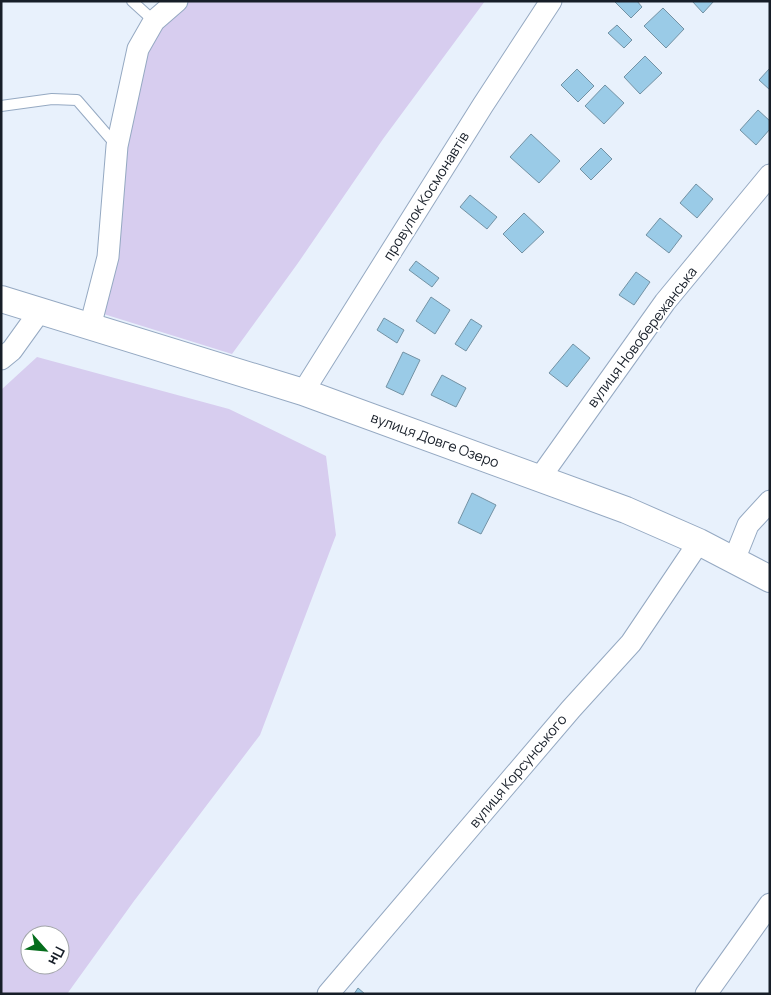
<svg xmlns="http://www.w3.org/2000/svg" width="771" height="995" font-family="Manrope,sans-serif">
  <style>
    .green { fill: #d7cdef; fill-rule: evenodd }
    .building { fill: #9acbe7; stroke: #7392a4 }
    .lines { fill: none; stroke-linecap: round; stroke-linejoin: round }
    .service-casing { stroke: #95a9c2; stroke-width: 12 }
    .minor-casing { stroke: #95a9c2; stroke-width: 23 }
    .tertiary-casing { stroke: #95a9c2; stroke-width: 28 }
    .service { stroke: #fff; stroke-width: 10 }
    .minor { stroke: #fff; stroke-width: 21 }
    .tertiary { stroke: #fff; stroke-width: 26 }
    .labels { text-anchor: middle; stroke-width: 4; stroke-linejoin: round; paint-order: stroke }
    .street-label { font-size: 14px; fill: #171e28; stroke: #fff }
  </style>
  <rect width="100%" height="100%" fill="#e8f1fc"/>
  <path class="green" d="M177,1H485L383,139L298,263L232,354L94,311L138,49Z
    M37,357L229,409L326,456L336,535L260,735L134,901L67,994H1V390ZM30,935H60V965H30Z"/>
  <path class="building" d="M614,1H637L642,7L631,18Z
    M692,1H714L703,13Z
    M663,8L684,29L666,48L644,26Z
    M617,25L632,40L624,48L608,33Z
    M645,56L662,73L640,94L624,77Z
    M770,68V90L759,80Z
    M577,69L594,86L578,102L561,85Z
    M605,85L624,103L604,124L585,106Z
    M758,110L770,121V129L756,145L740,130Z
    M531,134L560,161L539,183L510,157Z
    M601,148L612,159L591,180L580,169Z
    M696,184L713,199L697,218L680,203Z
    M470,195L497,217L487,229L460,207Z
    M524,213L544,232L522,253L503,234Z
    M660,218L682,236L669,253L646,235Z
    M416,261L439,278L432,287L409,270Z
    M636,272L650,282L634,305L619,295Z
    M431,297L450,310L435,334L416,321Z
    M384,318L404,330L397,343L377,330Z
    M471,319L482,326L466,351L455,344Z
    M573,344L590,358L567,387L549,373Z
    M403,352L420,360L403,395L386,387Z
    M442,375L466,388L456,407L431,395Z
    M472,493L496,505L481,534L458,523Z
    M358,988L365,994H354Z"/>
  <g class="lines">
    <defs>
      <path id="service" d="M132,1L154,21
        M1,106L52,99L77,100L116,145"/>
      <path id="minor" d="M90,327L108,257L117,146L138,49L154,21L177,1
        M1,359L12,350L40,311
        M303,392L483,105L551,1
        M539,479L665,302L770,175
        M734,560L748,525L770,501
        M328,994L571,709L631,643L699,542
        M706,994L770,904"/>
      <path id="tertiary" d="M1,299L303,392L626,510L699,542L770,579"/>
    </defs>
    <use href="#service" class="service-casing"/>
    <use href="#minor" class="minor-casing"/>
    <use href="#tertiary" class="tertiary-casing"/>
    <use href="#service" class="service"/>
    <use href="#minor" class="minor"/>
    <use href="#tertiary" class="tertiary"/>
  </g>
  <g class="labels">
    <g class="street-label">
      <text transform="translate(426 196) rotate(-58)" y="5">провулок Космонавтів</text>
      <text transform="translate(642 337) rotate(-53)" y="5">вулиця Новобережанська</text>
      <text transform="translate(435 440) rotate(20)" y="5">вулиця Довге Озеро</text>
      <text transform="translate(518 771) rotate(-50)" y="5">вулиця Корсунського</text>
    </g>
  </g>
  <rect width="771" height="995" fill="none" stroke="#171e28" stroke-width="5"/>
  <g transform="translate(45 950) rotate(117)"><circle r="24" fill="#ffffff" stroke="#a2a5a9"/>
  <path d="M0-4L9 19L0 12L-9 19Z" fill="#056d1c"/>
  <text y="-8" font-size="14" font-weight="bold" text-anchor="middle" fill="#171e28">Пн</text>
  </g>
</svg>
